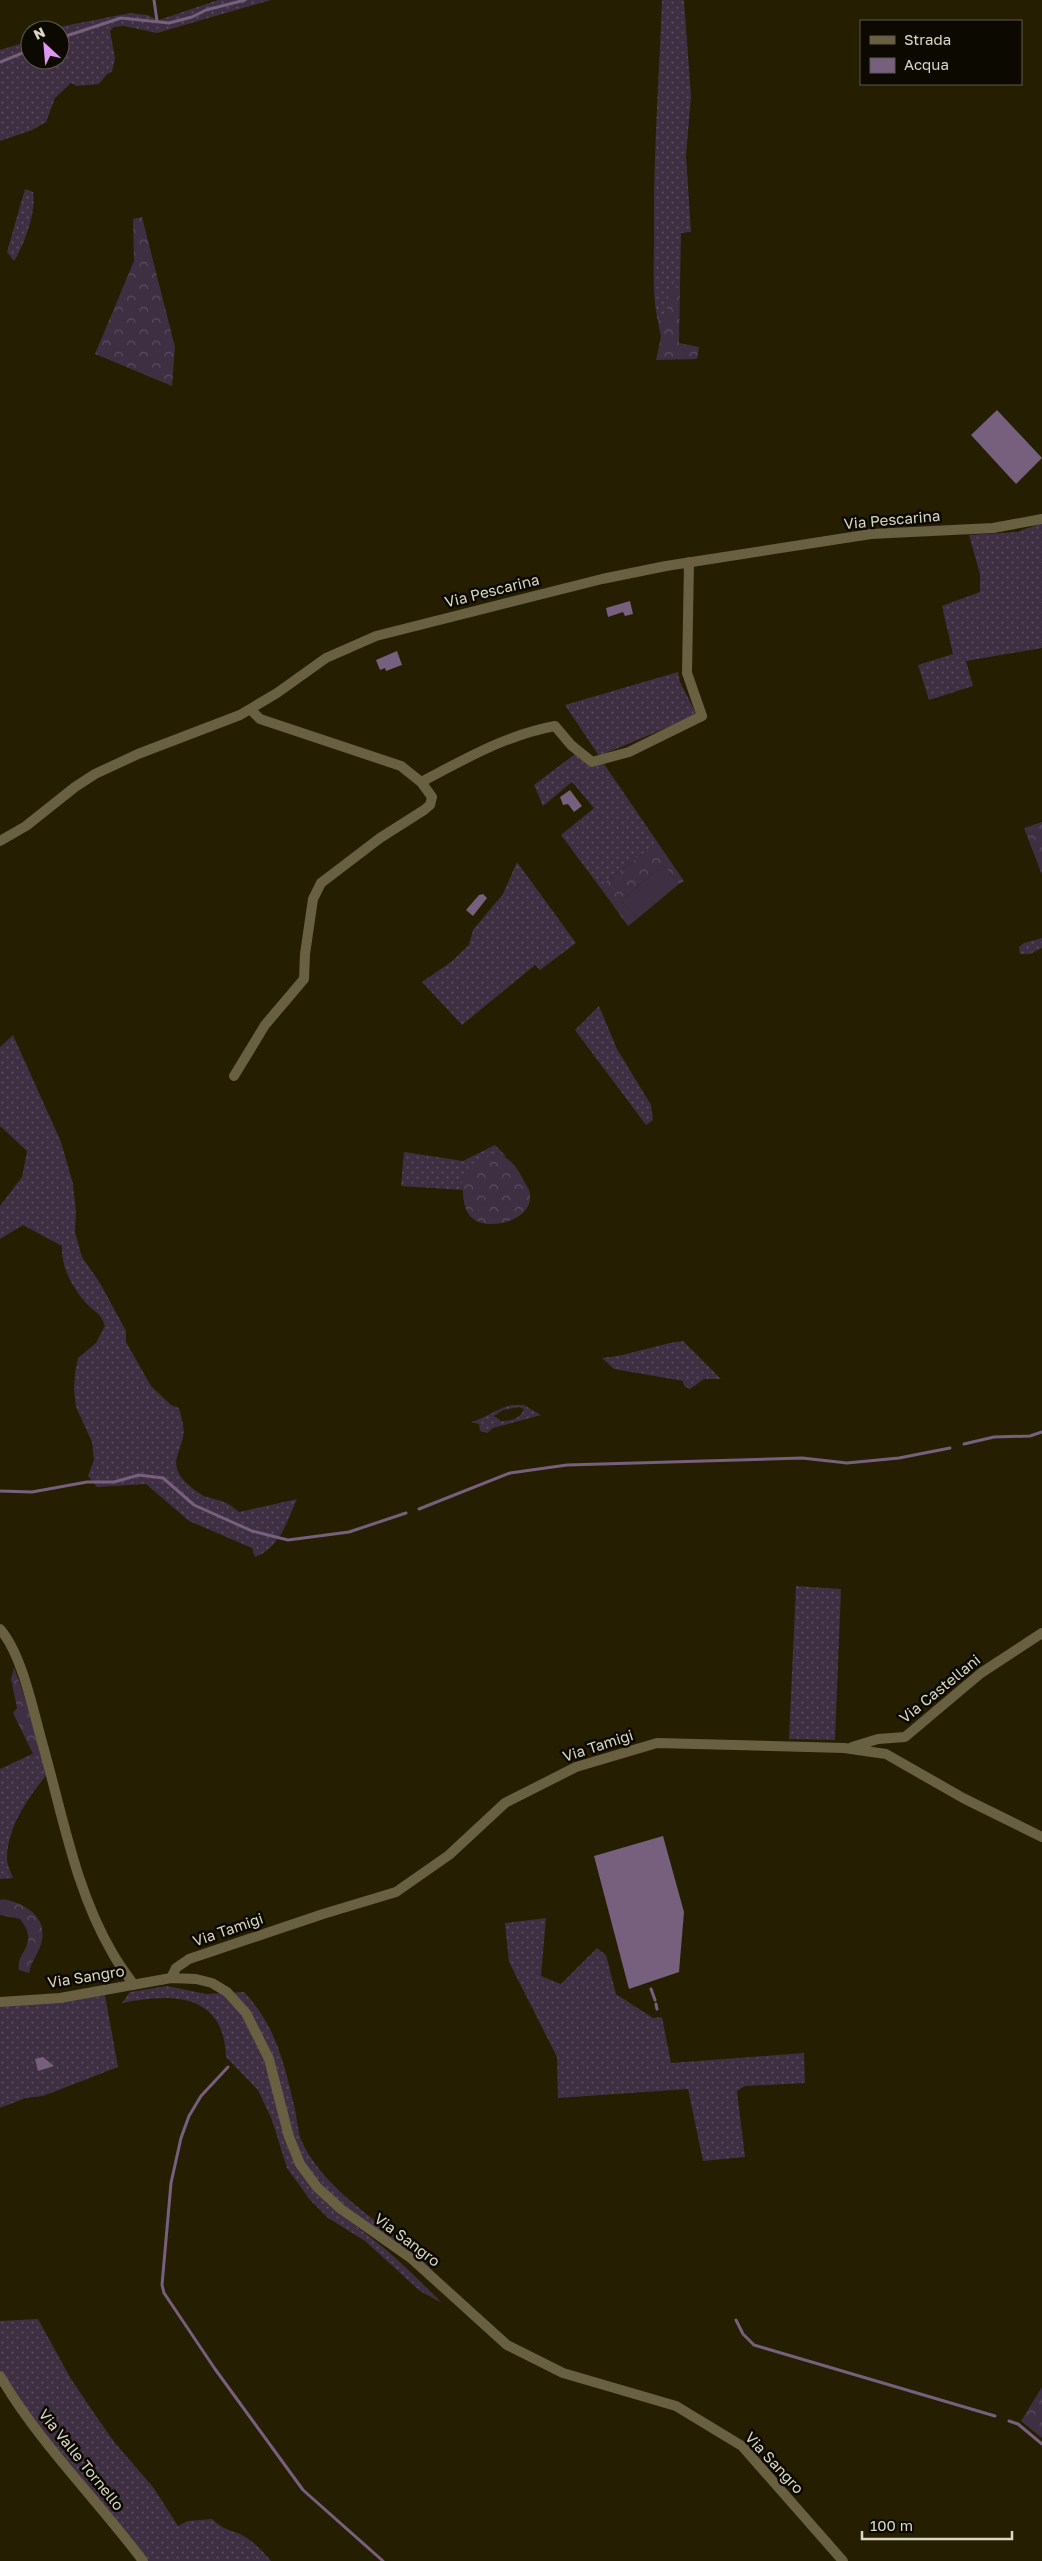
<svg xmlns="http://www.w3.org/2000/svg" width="1042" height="2561" font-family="'Golos Text',sans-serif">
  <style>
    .grass { fill: url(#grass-dots); fill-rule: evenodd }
    .forest { fill: url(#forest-crowns) }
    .pitch { fill: #3f2f43 }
    .water { fill: #775f7e }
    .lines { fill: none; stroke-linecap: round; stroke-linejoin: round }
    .stream { stroke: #775f7e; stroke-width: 3 }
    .minor { stroke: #686040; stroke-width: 10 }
    .labels { text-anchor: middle; stroke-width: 5; stroke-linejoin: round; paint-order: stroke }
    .street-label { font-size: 15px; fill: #dbd7c5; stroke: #0c0901 }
  </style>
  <defs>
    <pattern id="grass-dots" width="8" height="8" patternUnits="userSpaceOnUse" patternTransform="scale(1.25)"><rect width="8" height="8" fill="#3f2f43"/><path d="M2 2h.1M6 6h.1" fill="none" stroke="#5a4c5d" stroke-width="1.8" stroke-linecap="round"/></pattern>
    <pattern id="forest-crowns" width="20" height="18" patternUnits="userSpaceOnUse" patternTransform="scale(1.25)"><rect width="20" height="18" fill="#3f2f43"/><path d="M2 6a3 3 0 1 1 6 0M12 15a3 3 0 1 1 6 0" fill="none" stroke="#5a4c5d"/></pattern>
  </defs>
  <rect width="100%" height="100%" fill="#261e00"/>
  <path class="grass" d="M218,0H271L157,33L124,26L114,27L110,31L115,58L112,72L107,74L99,84L76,86L71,83L55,98L46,122L32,130L0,141V50L30,41V60H60V30H53L64,26L130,13L147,15L159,20Z
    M662,0H684L691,97L686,155L691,232L681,233L680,287L671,291L667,302L666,314L658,322C652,294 654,268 654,239C653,159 659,80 662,0Z
    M25,189L33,192C37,211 24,245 14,261L7,252Z
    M1042,523V648L966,661L973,686L929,700L918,665L953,654L942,606L980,592V574L969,535L1017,532Z
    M678,672L680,682L697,715L599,756L565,705Z
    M575,754L590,767L604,764L658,843L607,880L602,890L561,835L594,808L572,782L543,806L534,785Z
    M517,862L576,943L540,970L535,965L462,1025L422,982L451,962L469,945L473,930L503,894Z
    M1042,938V948L1030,954H1020L1019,947L1024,943Z
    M599,1006L617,1049L651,1105L653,1120L646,1125L575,1030Z
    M13,1035L61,1142L73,1184L76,1212L75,1232L82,1257L100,1283L126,1331V1342L151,1386L171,1405L179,1408C186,1435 185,1431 177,1457C172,1474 190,1488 204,1496C211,1499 219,1499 226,1503C231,1505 235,1509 239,1512L297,1499C287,1521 280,1548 255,1557L252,1548L189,1521L146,1484L97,1487L88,1476L94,1460L92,1442L76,1407L74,1390L75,1373L78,1358L96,1343L105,1326C100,1311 95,1313 86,1303C72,1287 61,1267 62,1246L23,1225L0,1239V1206L22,1177L27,1151L0,1126V1047Z
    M495,1145L507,1157L497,1154L462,1178L463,1190L401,1186L404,1152L463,1161Z
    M683,1341L721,1379H704L690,1389L684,1386L683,1381L614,1369L602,1358C629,1356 656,1344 683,1341Z
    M512,1405H524L541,1415L493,1428L487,1433L480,1431L479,1424L471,1422C486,1418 497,1408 512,1405ZM519,1407L524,1409C520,1419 511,1421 501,1421L494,1416L503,1410Z
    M796,1586L841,1589L835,1740L789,1739Z
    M43,1749L49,1772C29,1796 7,1827 7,1859C7,1865 11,1872 13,1878L0,1879V1769Z
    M546,1918L541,1976L561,1984L597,1948L606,1955L616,1994L653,2018L662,2017L671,2063L804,2053L805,2083L745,2086L737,2091L745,2157L703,2161L688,2089L558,2098L557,2057L509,1962L505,1923Z
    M167,1986L206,1994L244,1992C277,2027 284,2064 295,2109C297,2119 298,2133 302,2142C331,2201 393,2225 434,2272L331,2195L302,2161L292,2136L284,2139C309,2198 338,2210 384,2248C404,2265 423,2284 442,2303L420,2291L365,2241L328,2218L310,2200L287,2168L272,2120L258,2090L226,2057C224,1992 171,1993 122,2003L130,1992Z
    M105,1995L118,2067L43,2096L26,2098L0,2108V2004L68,2001Z
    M38,2319L71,2379L96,2416L115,2443L153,2487L178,2526L188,2521L212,2519C221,2528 229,2530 240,2534C252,2540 263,2551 271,2561H146L66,2465L14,2394L0,2370V2321Z"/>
  <path class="forest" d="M142,217L175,347L172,386L95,354L134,261L133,219Z
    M680,287L679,343L699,347L697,359L656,360L661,337L658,322L666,314L667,302L671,290Z
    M1042,822V875L1024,828Z
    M658,843L684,881L679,884L663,865L621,900L637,919L628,926L602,890L607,880Z
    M498,1154C510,1158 516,1166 522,1177C524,1182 530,1189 530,1195C533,1222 484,1233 470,1216C462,1207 463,1190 462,1178C472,1165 481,1158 498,1154Z
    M14,1667L43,1749L33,1754L13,1713L17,1708L11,1679Z
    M3,1899C25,1903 49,1917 41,1944C38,1954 31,1962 29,1973L19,1970C15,1951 41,1946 20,1919L0,1915V1900Z
    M1042,2387V2438L1021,2421Z"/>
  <path class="pitch" d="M663,865L679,884L637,919L621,900Z"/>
  <path class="water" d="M997,410L1042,458L1016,484L971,435Z
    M630,601L633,614L625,616L623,612L608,617L606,608Z
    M397,651L402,665L386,671L385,668L380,670L376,660Z
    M570,790L582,806L574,812L568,804L563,805L560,797Z
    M483,894L487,898L473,916L466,910L479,895Z
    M663,1836L684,1912L679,1972L629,1989L594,1856Z
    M43,2057L54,2066L38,2071L35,2059Z"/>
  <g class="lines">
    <path class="stream" d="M154,0L157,21
      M60,38L121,18L169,23L192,17L206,10L245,0
      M0,62L30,50
      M964,1444L994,1437L1030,1436L1042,1432
      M0,1491L32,1492L87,1482H114L139,1475L163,1478L194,1505L252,1531L288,1540L349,1532L406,1513
      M419,1509L510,1473L567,1465L802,1458L847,1463L899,1458L950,1448
      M651,1989L655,2000
      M656,2004L657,2009
      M228,2067L201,2096L189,2116L181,2138L171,2183L162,2285L164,2293L215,2369L303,2490L383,2561
      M736,2320L743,2334L754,2345L995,2416
      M1009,2421L1018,2424L1042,2444"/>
    <path class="minor" d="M421,782C465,759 506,735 555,726L571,745L592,762L629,752L702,716L687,673L689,562
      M0,841L26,826L75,787L95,774L138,754L240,715L277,693L326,658L376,636L602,579L666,566L871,534L993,528L1042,519
      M234,1076L265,1025L304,979L305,954L313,899L321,883L380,838L424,810L430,805L432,797L421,782L401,766L260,719L251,710
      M0,1629C22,1654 33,1710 42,1742C62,1812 75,1890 113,1954C119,1965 127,1975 134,1985
      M852,1747L878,1739L905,1737L981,1673L1042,1633
      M171,1978L176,1968L189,1959L323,1914L396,1892L449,1855L505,1803L576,1767L657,1743L844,1748L886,1754L963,1798L1042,1837
      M0,2002L60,1998L171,1978L196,1979L212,1983L227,1992L246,2013L269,2059L289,2137L300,2164L317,2187L341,2209L412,2259L507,2345L563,2373L676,2406L742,2446L843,2561
      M0,2376C40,2444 96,2498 143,2561"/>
  </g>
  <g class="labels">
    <g class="street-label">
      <text transform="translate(892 520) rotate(-5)" y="5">Via Pescarina</text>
      <text transform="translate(492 591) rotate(-14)" y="5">Via Pescarina</text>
      <text transform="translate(940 1689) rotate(-39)" y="5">Via Castellani</text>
      <text transform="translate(598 1746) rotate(-18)" y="5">Via Tamigi</text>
      <text transform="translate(228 1930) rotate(-19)" y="5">Via Tamigi</text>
      <text transform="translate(86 1977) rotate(-9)" y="5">Via Sangro</text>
      <text transform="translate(407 2240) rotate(37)" y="5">Via Sangro</text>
      <text transform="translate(81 2460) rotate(51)" y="5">Via Valle Tornello</text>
      <text transform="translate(774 2463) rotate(47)" y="5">Via Sangro</text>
    </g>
  </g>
  <rect x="860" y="20" width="162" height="65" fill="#0c0901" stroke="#5f5b4f"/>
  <rect x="870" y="36" width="25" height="8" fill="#686040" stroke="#5f5b4f"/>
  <text x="904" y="45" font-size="15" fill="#dbd7c5">Strada</text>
  <rect x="870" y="58" width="25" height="15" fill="#775f7e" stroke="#5f5b4f"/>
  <text x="904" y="70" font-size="15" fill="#dbd7c5">Acqua</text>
  <g transform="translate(45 45) rotate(334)"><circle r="24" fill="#0c0901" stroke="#5f5b4f"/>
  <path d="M0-4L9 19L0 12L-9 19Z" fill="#df98f2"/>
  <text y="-8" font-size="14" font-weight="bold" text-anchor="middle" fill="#dbd7c5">N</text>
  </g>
  <path d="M862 2531v8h150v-8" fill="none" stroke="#dbd7c5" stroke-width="2.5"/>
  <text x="870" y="2531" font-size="15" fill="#dbd7c5" stroke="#0c0901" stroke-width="4" paint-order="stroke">100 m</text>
</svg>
